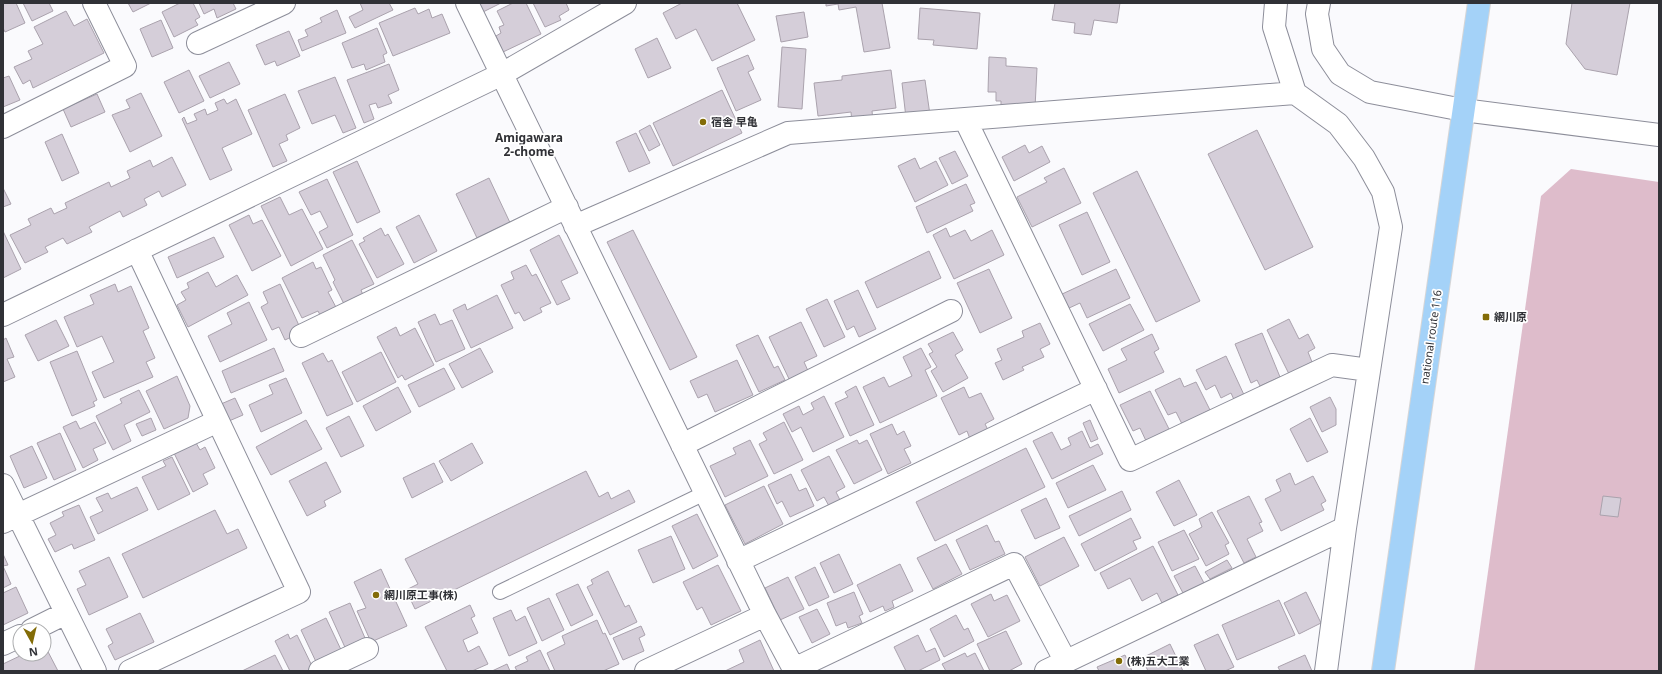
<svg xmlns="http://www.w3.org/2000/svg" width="1662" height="674" font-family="'Noto Sans','Noto Sans JP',sans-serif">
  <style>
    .green { fill: #debccb }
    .building { fill: #d5ced9; stroke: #aaa2ad }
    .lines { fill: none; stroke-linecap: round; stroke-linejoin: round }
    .service-casing { stroke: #8d8e9a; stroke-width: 16 }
    .minor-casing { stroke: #8d8e9a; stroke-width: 24 }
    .tertiary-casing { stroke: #8d8e9a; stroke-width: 24 }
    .trunk-casing { stroke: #d6d6d7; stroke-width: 24 }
    .service { stroke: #fff; stroke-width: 14 }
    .minor { stroke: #fff; stroke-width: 22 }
    .tertiary { stroke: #fff; stroke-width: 22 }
    .trunk { stroke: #a4d2f8; stroke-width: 22 }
    .poi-dot { fill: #836c07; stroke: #fff; stroke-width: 1.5 }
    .labels { text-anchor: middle; stroke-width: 3.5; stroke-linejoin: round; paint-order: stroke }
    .poi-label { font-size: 11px; font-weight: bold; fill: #303136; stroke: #fff; text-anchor: start }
    .street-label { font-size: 11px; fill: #303136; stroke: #fff }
    .neighbourhood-label { font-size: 12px; font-weight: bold; fill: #303136; stroke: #fff }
  </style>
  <rect width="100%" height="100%" fill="#fafafd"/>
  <path class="green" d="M1571,169L1659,182V671H1474L1541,196Z"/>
  <path class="building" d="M3,3H16L25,23L5,32L3,28Z
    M23,3H49L53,11L32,21Z
    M128,3H151L133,12Z
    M180,3H193L200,17L195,20L198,25L174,37L162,12Z
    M199,3H233L236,9L217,18L214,9L204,14Z
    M360,3H389L393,10L355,28L349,17L363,10Z
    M479,3H501L483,12Z
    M513,3H526L541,34L503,52L496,36L501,33L499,27L504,25L497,11Z
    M533,3H566L569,10L559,16L561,20L545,27Z
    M682,3H737L755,40L712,61L696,29L676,39L663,13Z
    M826,3H882L890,48L864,52L856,7L839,10L838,4L826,6Z
    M1055,3H1120L1117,23L1094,20L1091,35L1074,33L1075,23L1052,20Z
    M1572,3H1630L1617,75L1585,69L1566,44Z
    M415,8L418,14L429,9L432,18L442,14L450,33L393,56L379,23Z
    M920,8L980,13L977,49L933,45L934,40L918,39Z
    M337,10L346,33L302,51L298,40L308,36L305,30L322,22L320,18Z
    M66,11L74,26L87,19L104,53L33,88L30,80L23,84L14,67L32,59L28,51L43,44L34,27Z
    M804,12L808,37L781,42L776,16Z
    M161,20L173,48L152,57L140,29Z
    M377,28L387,53L383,55L385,62L366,70L364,64L352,68L342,43Z
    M289,31L300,56L277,66L275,61L265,65L256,45Z
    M657,38L671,68L648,78L635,49Z
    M782,47L806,49L802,109L778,107Z
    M748,55L754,69L748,72L761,100L736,111L717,68Z
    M989,57L1006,58V66L1037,68L1035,108L1001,106V101H996V92H988Z
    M229,62L240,84L210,98L199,76Z
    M389,64L399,90L388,95L392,103L378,108L376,103L369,105L374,119L364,123L347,80Z
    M189,70L204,101L179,113L164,82Z
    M891,70L896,108L872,111L873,121L852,123L851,112L818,116L814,83L842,80V76Z
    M9,76L20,100L3,107V78Z
    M335,77L356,128L343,133L335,115L312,124L298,91Z
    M925,80L930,115L906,118L902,83Z
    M722,90L742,133L673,166L653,123Z
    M141,93L162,136L130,152L112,115L130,108L126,100Z
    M97,94L105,112L71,127L63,109Z
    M285,94L300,128L286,135L288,140L279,144L287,161L273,167L248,110Z
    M224,99L227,104L236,99L252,134L222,148L232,170L210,180L182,119L184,117L187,124L197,120L194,114L205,109L207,115L218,110L215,103Z
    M650,125L660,145L649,151L639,131Z
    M1257,130L1313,247L1265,270L1208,154Z
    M636,133L650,163L629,172L616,142Z
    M62,134L79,173L62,181L45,142Z
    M1025,145L1029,153L1042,146L1050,162L1014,181L1002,157Z
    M955,151L968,176L952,184L939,158Z
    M172,157L186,185L162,197L159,191L144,199L147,205L123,217L120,211L89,227L92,232L67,244L63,238L45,247L48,252L25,263L10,235L31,225L28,219L51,208L54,214L67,208L65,203L109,182L111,187L130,178L127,171L150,160L153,167Z
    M915,158L920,169L936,161L948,185L915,202L898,166Z
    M357,161L380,212L357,223L333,172Z
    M1064,168L1081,203L1032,227L1017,197L1047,182L1044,178Z
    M1137,171L1200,301L1156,322L1093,193Z
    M489,178L513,229L500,227L477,238L456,194Z
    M327,179L353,235L327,248L319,232L328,227L320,211L311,215L299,192Z
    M966,184L975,203L970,205L973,211L927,233L916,207Z
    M3,188L11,204L3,207Z
    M280,197L289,215L302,209L323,249L291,266L261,206Z
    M1087,212L1110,262L1082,275L1059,225Z
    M249,215L253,224L262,220L281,256L252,271L229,225Z
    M419,215L437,251L414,263L396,227Z
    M381,228L385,236L388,234L404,264L377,278L359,244L365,241L363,238Z
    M946,228L950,237L965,230L971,241L992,230L1004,255L954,279L933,235Z
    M633,230L697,357L670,370L607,242Z
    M3,231L21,269L3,278Z
    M559,235L578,273L561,281L570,299L557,305L530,250Z
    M214,237L224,257L177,278L168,257Z
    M352,240L374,284L361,290L363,295L344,304L333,282L335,280L323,255Z
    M929,251L941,278L877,308L865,282Z
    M313,262L316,269L321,267L332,290L328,292L339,313L323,321L318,311L302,318L282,278Z
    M526,265L532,276L536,274L551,303L540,308L542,312L524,321L519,312L515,314L501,285L514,279L511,272Z
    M989,269L1012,318L980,333L957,283Z
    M1116,269L1130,298L1087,318L1080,303L1067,309L1060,295Z
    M208,272L216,287L237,275L248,295L188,327L177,305L186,300L181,292L189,288L187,283Z
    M115,284L118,292L131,286L149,328L143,331L155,358L146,362L153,377L104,398L92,372L114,362L102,336L77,347L64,317L94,304L90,295Z
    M280,284L302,332L285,340L279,327L272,330L261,307L268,303L263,292Z
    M858,290L876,329L859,337L854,326L847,330L834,301Z
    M497,295L513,328L471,348L453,310L465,304L467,310Z
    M827,299L845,337L824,347L806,309Z
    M249,302L267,340L220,362L208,336L232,324L227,313Z
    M1130,304L1144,330L1103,351L1089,324Z
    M435,314L440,325L452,320L465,349L436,362L418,322Z
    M1289,319L1299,339L1308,334L1315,348L1308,352L1312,362L1289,374L1267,330Z
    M56,320L69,346L38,361L25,335Z
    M801,322L817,356L804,362L809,373L790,381L769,337Z
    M1040,323L1050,344L1040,349L1044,357L1022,367L1024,370L1003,380L995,363L1002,360L997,349L1024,337L1022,331Z
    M396,327L400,336L415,328L434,365L405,380L402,375L398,378L377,337Z
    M953,332L963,350L955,355L968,378L943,392L931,371L937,367L929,354L933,352L928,344Z
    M1262,333L1280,377L1260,386L1257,380L1251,383L1235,344Z
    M1152,334L1159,349L1154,352L1164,372L1119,393L1108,369L1127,360L1121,349Z
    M758,335L774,368L778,366L785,380L759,392L736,345Z
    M6,338L14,357L7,359L15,377L3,382V340Z
    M274,348L284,371L231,393L222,371Z
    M480,348L493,372L462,388L449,364Z
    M921,348L931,367L925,370L937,396L880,423L863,387L884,377L889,387L912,376L903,357Z
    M77,351L97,400L93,402L95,406L72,416L50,362Z
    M381,352L396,382L357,402L342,372Z
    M323,353L328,362L332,360L353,404L327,416L302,363Z
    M1226,356L1245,397L1235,402L1231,393L1221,398L1215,385L1206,390L1196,370Z
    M737,360L753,395L715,412L707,394L698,398L690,381Z
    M444,368L455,389L419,407L408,385Z
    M177,376L190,406L188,418L164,429L146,391Z
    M286,378L302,413L261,432L249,405L273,394L269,385Z
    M1180,378L1184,387L1196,382L1210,410L1182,424L1176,412L1168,415L1155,390Z
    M856,386L874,425L850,436L835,403L848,397L845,392Z
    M398,387L411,412L376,431L363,406Z
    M964,387L969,398L981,393L994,419L985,424L988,430L970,439L967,431L959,435L941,398Z
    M139,390L150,412L124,425L131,441L113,450L96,416L122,403L120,399Z
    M1150,391L1170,431L1147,443L1140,428L1133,431L1120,405Z
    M824,396L844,437L813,452L801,427L792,432L783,414L799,406L803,415L814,409L811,403Z
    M1330,397L1336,409V425L1322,432L1310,407Z
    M235,398L243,415L229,421L221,404Z
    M349,416L364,446L341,457L326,428Z
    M151,418L156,430L142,436L136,424Z
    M1310,418L1328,452L1307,462L1290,429Z
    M306,420L322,449L271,475L256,447Z
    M1090,420L1098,439L1091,442L1083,423Z
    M76,421L80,429L95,422L106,443L93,449L98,460L83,468L63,427Z
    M784,422L803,460L774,474L759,444L767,440L763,433Z
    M892,424L897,435L904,431L911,446L904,449L911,463L888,474L870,434Z
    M1082,431L1090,448L1098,444L1103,454L1052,479L1033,441L1052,432L1061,450L1071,445L1068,438Z
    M60,433L76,470L54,480L37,443Z
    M750,440L768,476L725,497L710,466L736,454L733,448Z
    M857,440L859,444L867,440L882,470L854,484L836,450Z
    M195,441L200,450L205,447L215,468L203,474L208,484L193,492L173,451Z
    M472,443L483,463L451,481L439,461Z
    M32,446L47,478L24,488L10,456Z
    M1026,448L1045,487L935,541L916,502Z
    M829,456L845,487L836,492L840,500L829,506L824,497L817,501L801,470Z
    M172,457L190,494L158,510L142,477L166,466L163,461Z
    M326,462L341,492L324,501L326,506L307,516L289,481Z
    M434,463L443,482L412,498L403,478Z
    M1093,465L1106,490L1068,508L1056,483Z
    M586,471L599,497L608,492L611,499L629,490L635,502L415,609L406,590L418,584L405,559Z
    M1290,473L1295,485L1313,476L1326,501L1321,504L1324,510L1281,531L1265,499L1281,491L1276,480Z
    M791,474L799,491L806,488L814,506L790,517L782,501L777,504L768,485Z
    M1179,480L1197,515L1174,526L1156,492Z
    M764,486L783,524L745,544L725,505Z
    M137,487L148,510L98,534L90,517L103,511L96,498L108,493L111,499Z
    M1122,491L1131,510L1079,536L1069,516Z
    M1249,496L1262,522L1259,523L1263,531L1247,539L1256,557L1244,563L1217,511Z
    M1603,496L1621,498L1618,517L1600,515Z
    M1046,498L1060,528L1035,539L1021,510Z
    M79,505L95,540L74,549L72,544L55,552L48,539L56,535L50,523L64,516L62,512Z
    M215,510L227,534L238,529L247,548L143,598L122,554Z
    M1212,512L1229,543L1225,545L1229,554L1206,566L1189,534L1202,527L1199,519Z
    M697,514L718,556L693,569L672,526Z
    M1131,518L1141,538L1133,541L1137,549L1095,571L1081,544Z
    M987,525L995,542L999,541L1005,554L970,570L956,540Z
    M1184,530L1199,559L1172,571L1158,542Z
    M671,536L685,569L653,583L638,550Z
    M1064,537L1079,566L1040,586L1025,557Z
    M946,544L962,574L933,589L917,558Z
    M1153,546L1178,595L1162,603L1157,593L1142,601L1130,578L1108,589L1100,573Z
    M3,554L8,565L3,566L11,584L3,588Z
    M839,554L853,584L834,593L820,563Z
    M109,557L128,597L89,615L77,589L86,585L79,571Z
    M1227,560L1232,568L1210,579L1205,572Z
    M900,564L913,591L892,601L894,607L885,611L883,606L870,612L857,585Z
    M718,565L741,611L711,625L702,607L697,610L683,582Z
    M1195,566L1204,583L1183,593L1174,576Z
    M815,567L829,597L809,606L795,577Z
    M381,569L407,626L371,642L357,611L366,608L354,582Z
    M608,571L625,607L629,605L637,622L610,635L587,587L593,584L591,580Z
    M788,577L804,609L780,620L765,588Z
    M578,584L593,615L571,626L556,594Z
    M16,587L28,613L3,625V593Z
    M854,592L863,614L859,616L862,623L848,628L846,622L836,626L827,603Z
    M1306,592L1321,623L1299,634L1284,603Z
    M991,594L994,601L1007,595L1020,621L988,637L971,604Z
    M549,598L564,630L542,641L527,608Z
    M1279,600L1295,635L1237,660L1222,625Z
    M350,603L368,645L348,654L329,612Z
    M470,605L475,616L471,618L478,633L463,640L468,652L479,646L488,664L472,671H447L425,627Z
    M817,609L830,634L812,643L799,617Z
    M511,610L516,621L525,616L537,643L509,656L493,618Z
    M140,613L154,642L115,660L108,646L113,643L106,629Z
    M956,615L964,630L968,628L974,641L944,657L930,629Z
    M326,618L343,654L318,666L301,630Z
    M597,620L603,634L605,633L619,664L603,671H555L547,653L565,644L562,636Z
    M641,626L645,635L639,638L644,651L623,660L613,638Z
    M1006,631L1022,664L1009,671H990L977,644Z
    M288,634L290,639L297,635L314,670L312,671H290L275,641Z
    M1218,634L1234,667L1225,671H1206L1194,645Z
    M918,635L926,652L935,648L940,660L918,671H906L894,647Z
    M760,640L774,671H725L744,662L739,650Z
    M44,644L58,671H3V664L24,654H44Z
    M1170,644L1183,671H1148L1142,658Z
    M540,650L550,671H517L515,667L528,661L526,657Z
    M965,653L967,657L975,653L984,671H946L942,664Z
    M275,655L283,671H242Z
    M1125,655L1132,671H1099L1097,667Z
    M1305,655L1312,671H1280L1278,667Z
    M507,664L510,671H492Z"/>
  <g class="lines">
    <defs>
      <path id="service" d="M500,592L705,493"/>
      <path id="minor" d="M467,3L765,615L795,671
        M1319,3L1317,14L1323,49L1340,74L1370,92L1463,110
        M198,43L284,3
        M965,119L1130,460L1332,365L1369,370
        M3,127L125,66L94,3
        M575,226L788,133L1295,93
        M3,315L502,74L625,3
        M301,336L567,207
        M682,445L951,311
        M3,485L95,671
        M3,522L218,421
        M738,561L1096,389
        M32,630L66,613
        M3,644L20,636
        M794,669L1014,564L1066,662
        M130,671L299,592L137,250
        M320,671L367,649
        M646,671L765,615
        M1046,671L1345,528L1391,227L1383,192L1364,158L1338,124L1295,93L1274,27L1276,3
        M1326,671L1345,528"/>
      <path id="tertiary" d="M1463,110L1659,135"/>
      <path id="trunk" d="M1383,671L1479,3"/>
    </defs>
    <use href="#service" class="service-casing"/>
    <use href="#minor" class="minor-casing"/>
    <use href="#tertiary" class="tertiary-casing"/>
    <use href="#trunk" class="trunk-casing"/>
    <use href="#service" class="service"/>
    <use href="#minor" class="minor"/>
    <use href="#tertiary" class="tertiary"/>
    <use href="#trunk" class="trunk"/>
  </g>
  <g class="poi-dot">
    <circle cx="703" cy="122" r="4"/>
    <rect x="1482" y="313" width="8" height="8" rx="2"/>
    <circle cx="376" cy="595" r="4"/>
    <circle cx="1119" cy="661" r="4"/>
  </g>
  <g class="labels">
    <g class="poi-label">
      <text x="711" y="126">宿舎 早亀</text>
      <text x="1494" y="321">網川原</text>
      <text x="384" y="599">網川原工事(株)</text>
      <text x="1127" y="665">(株)五大工業</text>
    </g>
    <g class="street-label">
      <text transform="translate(1431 337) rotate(-82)" y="4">national route 116</text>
    </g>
    <g class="neighbourhood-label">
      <text x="529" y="142">Amigawara<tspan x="529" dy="14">2-chome</tspan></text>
    </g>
  </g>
  <rect width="1662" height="674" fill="none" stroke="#303136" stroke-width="8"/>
  <g transform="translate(32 642) rotate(172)"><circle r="19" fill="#ffffff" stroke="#acadaf"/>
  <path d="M0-3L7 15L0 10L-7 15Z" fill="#836c07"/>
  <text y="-6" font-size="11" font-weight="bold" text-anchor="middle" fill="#303136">N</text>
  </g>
</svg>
